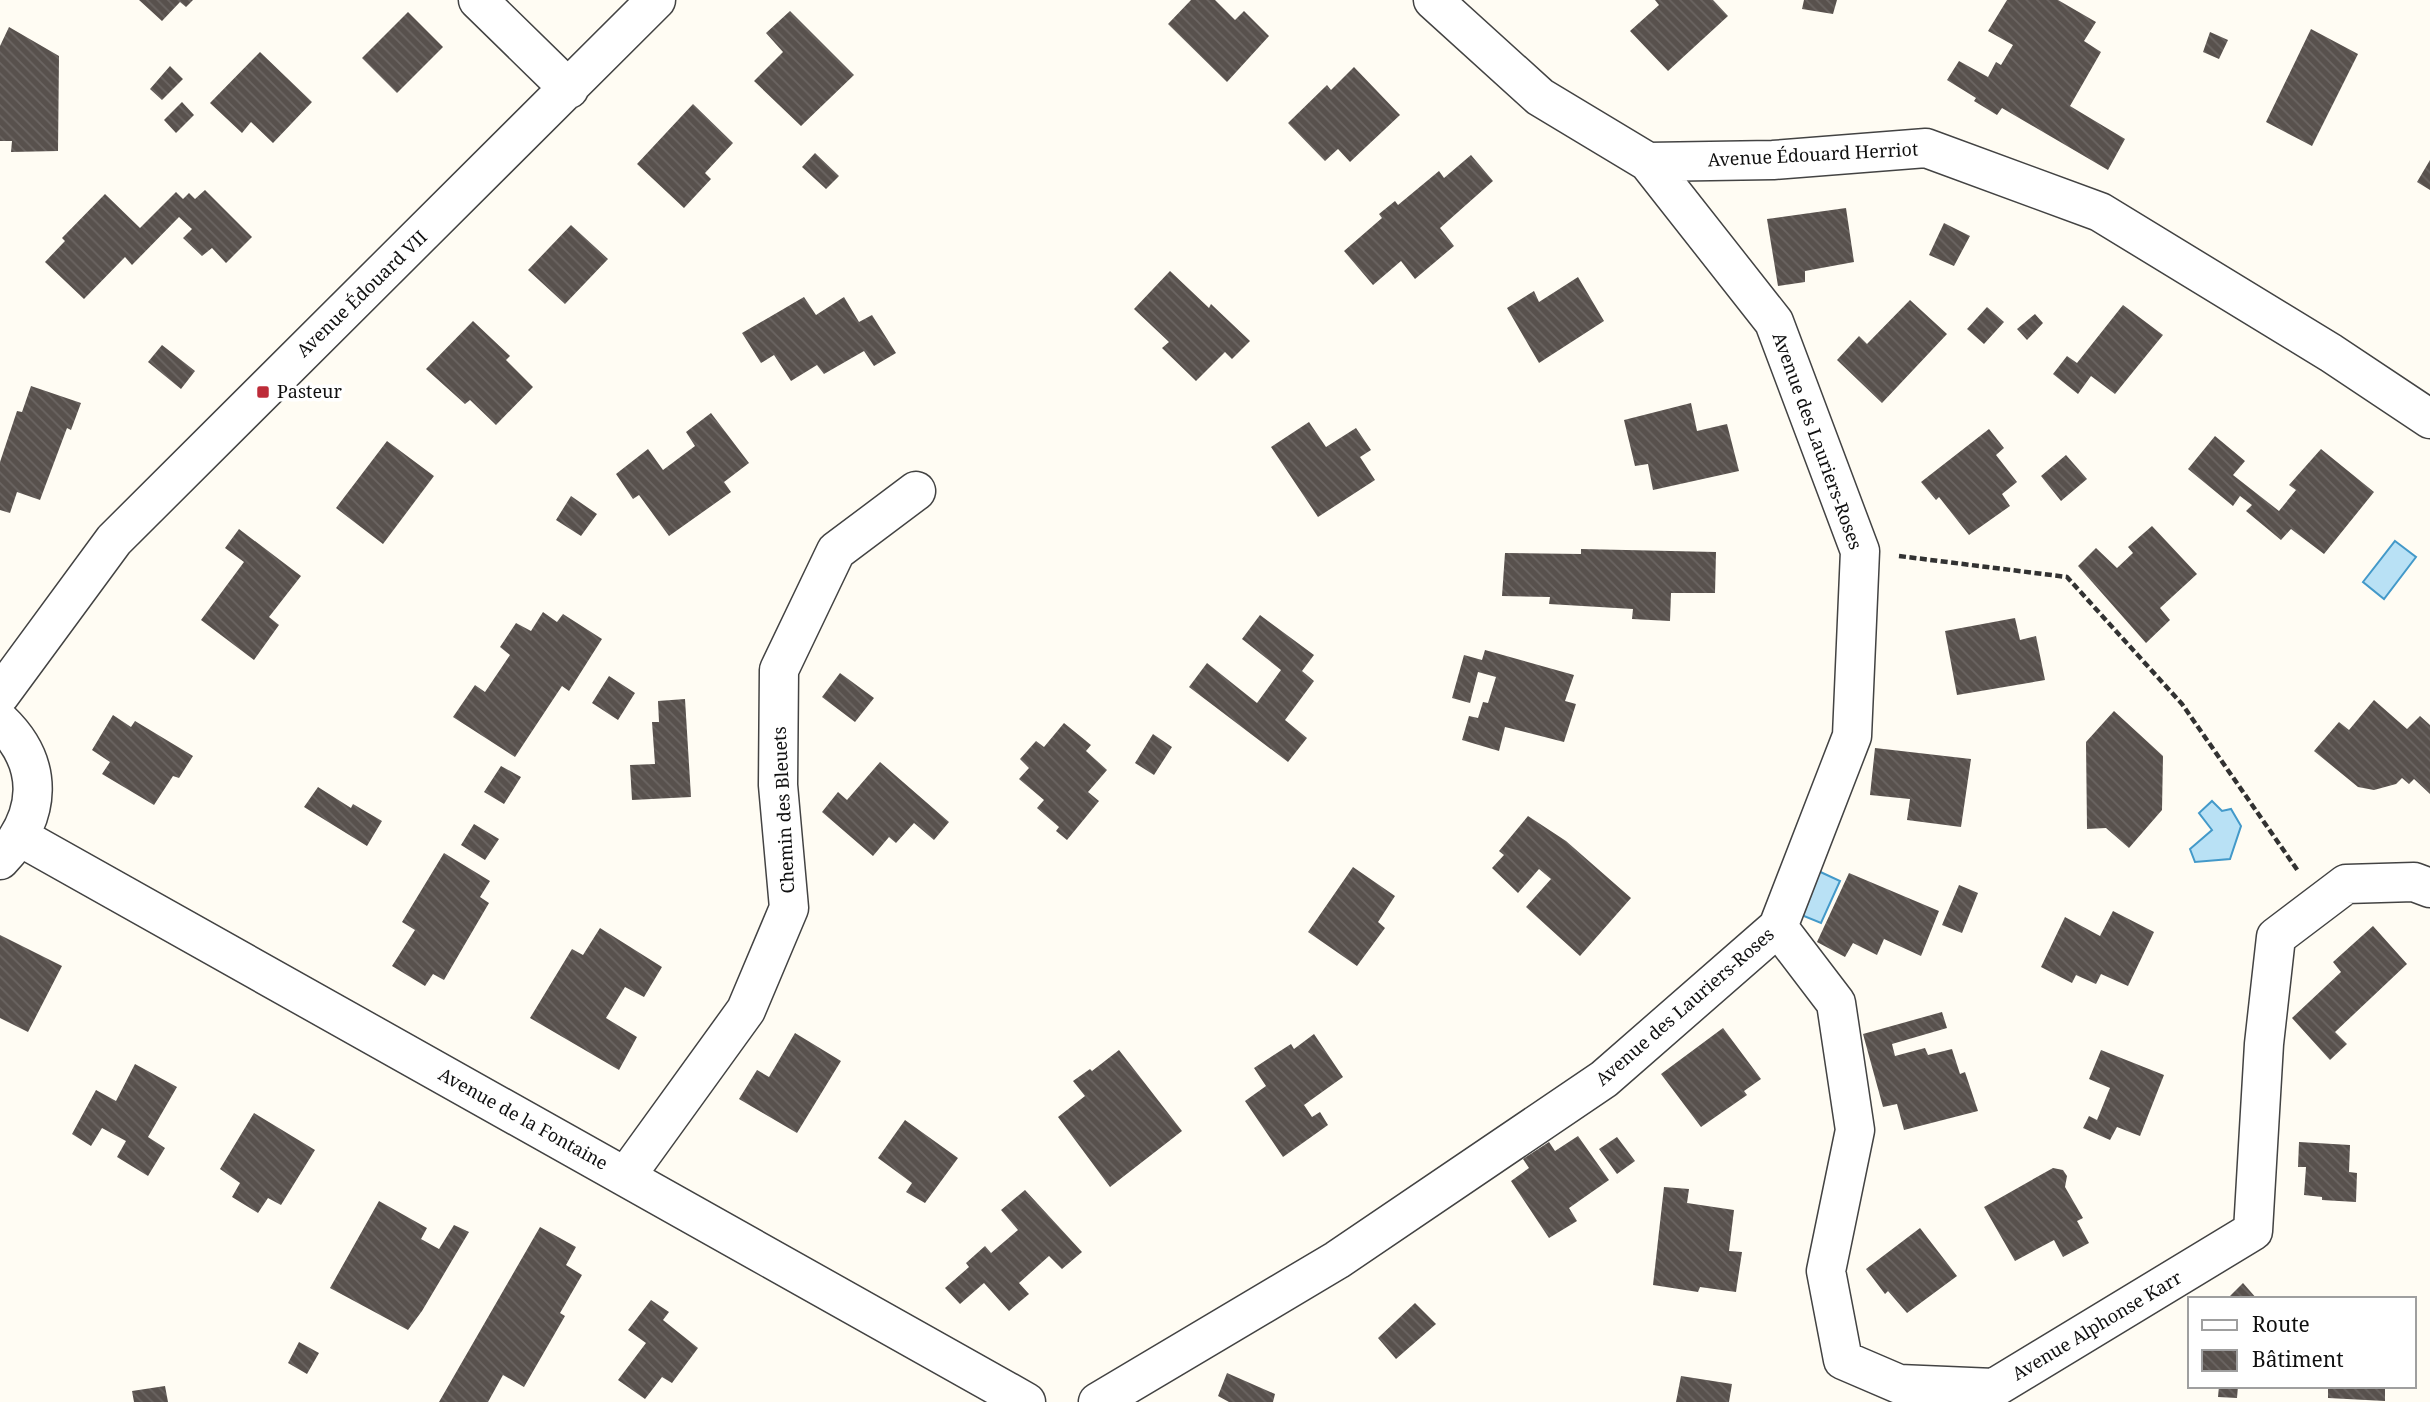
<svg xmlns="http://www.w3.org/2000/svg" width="2430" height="1402" font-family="'Noto Serif',serif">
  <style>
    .water { fill: #b9e1f5; stroke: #4399c9; stroke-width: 2 }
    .building { fill: url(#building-back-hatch) }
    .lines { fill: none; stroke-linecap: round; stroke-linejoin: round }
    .minor-casing { stroke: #434343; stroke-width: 41 }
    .path { stroke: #323232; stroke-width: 4.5; stroke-dasharray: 7 3.5; stroke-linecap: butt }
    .minor { stroke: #fff; stroke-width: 38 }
    .poi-dot { fill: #bd2b38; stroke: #fff; stroke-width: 2.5 }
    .labels { text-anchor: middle; stroke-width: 7; stroke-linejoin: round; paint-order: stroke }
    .street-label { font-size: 18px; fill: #101010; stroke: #fff }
    .poi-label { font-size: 18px; fill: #101010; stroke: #fff; text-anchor: start }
  </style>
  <defs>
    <pattern id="building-back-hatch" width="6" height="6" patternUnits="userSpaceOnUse" patternTransform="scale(1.75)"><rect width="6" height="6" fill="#58514d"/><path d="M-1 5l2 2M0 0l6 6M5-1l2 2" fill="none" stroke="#6b6562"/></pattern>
  </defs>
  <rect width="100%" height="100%" fill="#fffcf3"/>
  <path class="water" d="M2395,541L2416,557L2384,599L2363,582Z
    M2212,801L2222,811L2231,809L2241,826L2230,859L2195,862L2190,849L2212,830L2199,813Z
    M1814,869L1840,881L1821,923L1794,912Z"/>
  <path class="building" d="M139,0H193L186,7L180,2L162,21Z
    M1191,0H1215L1235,20L1244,11L1269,36L1227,82L1168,24Z
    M1655,0H1713L1728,16L1668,71L1630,31L1659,5Z
    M1804,0H1837L1833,14L1802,9Z
    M2007,0H2058L2096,22L2084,41L2101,52L2070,106L2125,139L2108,170L2002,108L1997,115L1974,101L1976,98L1947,80L1959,61L1988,77L1996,62L2001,65L2013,45L1988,31Z
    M790,11L854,75L801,126L754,81L783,52L766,33Z
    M408,12L443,47L397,93L362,58Z
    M9,27L59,56L58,151L11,152L12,141H0V46Z
    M2311,29L2358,54L2312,146L2266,122Z
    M2210,32L2228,40L2219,59L2203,52Z
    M260,52L312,102L273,143L251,122L242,133L210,103Z
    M170,66L183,79L162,100L150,89Z
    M1354,67L1400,115L1350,162L1338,149L1325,161L1288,123L1327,85L1331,90Z
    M182,102L194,115L176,133L164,120Z
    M693,104L733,143L705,173L711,179L684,208L637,164Z
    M815,153L839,176L826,189L802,167Z
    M1471,155L1493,181L1440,228L1454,246L1415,279L1401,261L1373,285L1344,251L1382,218L1379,214L1395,201L1398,205L1439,171L1444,178Z
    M2430,160V190L2417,182Z
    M205,190L252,237L226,263L212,248L202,256L183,238L192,229L179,217L132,265L125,257L84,299L45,262L65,241L62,238L105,194L140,228L176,192L183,199L189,193L195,199Z
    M1846,208L1854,262L1805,271V282L1778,286L1767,219Z
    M1944,223L1970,236L1954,266L1929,255Z
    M571,225L608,259L565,304L528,270Z
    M1170,271L1209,308L1211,304L1250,341L1232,359L1225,352L1196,381L1162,348L1169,342L1134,309Z
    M1578,277L1604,321L1539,363L1507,308L1534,291L1539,302Z
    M804,297L816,315L844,297L859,322L872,315L896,353L874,366L864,351L824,374L817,365L791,381L774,355L761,363L742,333Z
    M1910,300L1947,334L1882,403L1837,360L1859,336L1867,344Z
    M2123,305L2163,335L2115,394L2091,376L2078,394L2053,374L2067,356L2077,363Z
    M1987,307L2004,322L1984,344L1967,329Z
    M2035,314L2043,323L2027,340L2017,329Z
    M473,321L510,356L506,360L533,387L496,425L470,400L465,404L426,369Z
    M162,345L195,371L181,389L148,362Z
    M31,386L81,403L71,430L67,428L40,500L17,492L10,513L0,510V462L17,411L22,412Z
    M1691,403L1697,431L1727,424L1739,471L1653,490L1648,464L1635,466L1624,420Z
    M711,413L749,463L724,482L731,492L669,536L639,495L633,499L616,474L648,449L663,470L695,446L686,432Z
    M1309,422L1326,447L1356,428L1371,450L1360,457L1375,480L1318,517L1271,447Z
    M1989,429L2004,448L1996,455L2017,482L2002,494L2010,506L1969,535L1939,497L1936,500L1921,482Z
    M2215,436L2245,461L2233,475L2279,511L2296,490L2289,485L2321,449L2374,492L2324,554L2291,529L2281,540L2246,511L2252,505L2240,496L2233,506L2188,469Z
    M387,441L434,476L383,544L336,508Z
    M2066,455L2087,479L2061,501L2041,476Z
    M571,496L597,514L581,536L556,520Z
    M2152,526L2197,574L2160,608L2170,620L2146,643L2078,566L2096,548L2117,568L2133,553L2128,547Z
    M239,529L301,576L269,617L279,625L254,660L201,620L244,562L225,548Z
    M1581,549L1716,552L1715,593H1671L1670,621L1632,619L1633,609L1549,604L1550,597L1502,596L1505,553L1581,554Z
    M543,612L557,622L563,614L602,639L569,691L562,686L515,757L453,717L475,685L485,692L510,655L500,647L516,623L531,631Z
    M1260,615L1314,655L1302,671L1314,681L1285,720L1307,738L1288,762L1189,687L1207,663L1257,703L1281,670L1242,639Z
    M2015,618L2020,640L2036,636L2045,680L1957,695L1945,631Z
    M1485,650L1574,675L1565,701L1576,704L1564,742L1505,727L1499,751L1462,740L1469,716L1478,718L1483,702L1488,703L1496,677L1478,672L1470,703L1452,698L1464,655L1482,660Z
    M840,673L874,698L855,722L822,697Z
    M609,676L635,693L618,720L592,703Z
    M685,699L691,797L632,800L630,765L655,764L652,722H659L658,701Z
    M2374,700L2407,729L2420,716L2430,725V794L2414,779L2409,784L2402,778L2396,784L2374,790L2358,787L2314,751L2339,722L2349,730Z
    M2114,711L2163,756L2162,810L2129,848L2106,828L2087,829L2086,742Z
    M113,715L131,727L135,721L193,756L179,778L173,776L154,805L102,774L110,762L92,750Z
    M1064,723L1091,745L1086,751L1107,770L1088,792L1099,801L1067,840L1056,831L1059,827L1037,808L1044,800L1019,779L1029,768L1020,759L1036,741L1044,747Z
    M1153,734L1172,747L1154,775L1135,763Z
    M1875,748L1971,759L1961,827L1907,820L1910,799L1870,795Z
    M880,762L949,822L934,840L914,823L896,843L889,837L873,856L822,812L838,792L847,800Z
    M501,766L521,777L504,804L484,792Z
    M318,787L351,808L353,804L382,821L367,846L304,807Z
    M1528,816L1566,841L1631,898L1580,956L1526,907L1551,879L1539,869L1518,893L1492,868L1504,855L1499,851Z
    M474,824L499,839L485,860L461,845Z
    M444,853L490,881L480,897L489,903L444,980L433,974L425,986L392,966L415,930L402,922Z
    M1353,867L1395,896L1378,922L1385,928L1357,966L1308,932Z
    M1849,873L1939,911L1921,956L1884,939L1877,955L1853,943L1845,957L1817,942Z
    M1959,885L1978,893L1962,933L1942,925Z
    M2113,911L2154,932L2128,986L2101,974L2096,984L2076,975L2072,983L2041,967L2065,917L2100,936Z
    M2373,926L2407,964L2335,1032L2347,1044L2330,1060L2292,1018L2341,972L2333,962Z
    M600,928L662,967L644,997L625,987L606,1018L637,1037L619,1070L530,1018L572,949L583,955Z
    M0,935L62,966L28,1032L0,1018Z
    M1942,1012L1947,1028L1892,1044L1895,1056L1925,1048L1928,1055L1952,1049L1960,1074L1965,1072L1978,1111L1904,1130L1897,1104L1883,1107L1863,1034Z
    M1723,1028L1761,1079L1744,1091L1747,1095L1701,1127L1661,1074Z
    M795,1033L841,1061L797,1133L739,1099L757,1070L769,1077Z
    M1314,1034L1343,1077L1304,1105L1312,1117L1320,1112L1328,1125L1283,1157L1245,1101L1266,1086L1254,1068L1291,1044L1294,1049Z
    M1119,1050L1182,1131L1110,1187L1058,1117L1085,1096L1073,1081L1090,1069L1092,1071Z
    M2101,1050L2164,1075L2140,1136L2117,1127L2110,1140L2083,1128L2089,1116L2097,1120L2110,1088L2089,1079Z
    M135,1064L177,1087L148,1137L165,1148L148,1176L117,1157L126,1141L102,1128L91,1146L72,1134L96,1090L116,1101Z
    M254,1113L315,1150L281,1205L268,1198L258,1213L232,1197L240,1183L220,1169Z
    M905,1120L958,1158L925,1203L906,1192L912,1183L878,1158Z
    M1578,1136L1609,1180L1569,1208L1577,1221L1549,1238L1511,1181L1529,1168L1523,1159L1549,1142L1555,1151Z
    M1617,1137L1635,1161L1617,1174L1599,1149Z
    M2299,1142L2350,1145L2349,1172L2357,1173L2356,1202L2322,1200V1197L2304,1195L2306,1167H2298Z
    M2053,1168L2063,1170L2067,1176L2065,1187L2083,1218L2077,1221L2089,1243L2063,1257L2054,1240L2015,1261L1984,1207Z
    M1664,1187L1689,1189L1687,1203L1734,1210L1729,1251L1742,1252L1736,1292L1700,1287L1698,1292L1653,1285Z
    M1025,1190L1082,1252L1062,1269L1049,1256L1019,1283L1029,1294L1009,1311L984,1283L960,1304L945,1288L969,1267L966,1263L985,1246L991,1253L1018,1230L1001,1210Z
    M379,1201L427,1228L421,1239L439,1249L454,1225L469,1232L422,1311L408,1330L330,1288Z
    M540,1227L576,1247L566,1265L582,1275L560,1313L565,1316L524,1387L503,1375L488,1402H439Z
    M1920,1228L1957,1276L1907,1313L1888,1291L1885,1294L1866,1269Z
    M2243,1283L2257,1299H2227Z
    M651,1300L669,1312L663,1320L698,1348L672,1383L662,1377L645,1399L618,1380L646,1343L628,1330Z
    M1415,1303L1436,1324L1396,1359L1378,1338Z
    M299,1342L319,1353L307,1374L288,1363Z
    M1227,1373L1275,1394L1273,1402H1229L1218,1396Z
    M1681,1376L1732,1384L1729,1402H1676Z
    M165,1386L168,1402H134L132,1391Z
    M2219,1386H2238L2237,1398L2218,1397Z
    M2328,1386H2385V1401L2328,1398Z"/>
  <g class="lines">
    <defs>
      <path id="minor" d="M478,0L569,89
        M1433,0L1540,97L1648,162L1773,160L1926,148L2100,212L2331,353L2430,419
        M0,695L114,540L656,0
        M0,721C45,764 42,816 0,860
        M20,837L1026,1402
        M1778,927L1836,1003L1855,1130L1826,1271L1843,1360L1899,1384L1994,1388L2253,1231L2264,1044L2276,937L2346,884L2414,882L2430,888
        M626,1176L746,1010L789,908L778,785L779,670L836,551L916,491
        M1098,1402L1337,1260L1604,1079L1778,927L1852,736L1860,551L1774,322L1648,162"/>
    </defs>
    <use href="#minor" class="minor-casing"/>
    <path class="path" d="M1899,556L2067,577L2182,704L2298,871"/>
    <use href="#minor" class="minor"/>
  </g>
  <rect class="poi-dot" x="256" y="385" width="14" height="14" rx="3.5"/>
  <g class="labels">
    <g class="street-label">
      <text transform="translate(1813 155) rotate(-3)" y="6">Avenue Édouard Herriot</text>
      <text transform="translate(362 294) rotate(-44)" y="6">Avenue Édouard VII</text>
      <text transform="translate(1817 441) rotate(70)" y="6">Avenue des Lauriers-Roses</text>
      <text transform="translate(784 810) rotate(-93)" y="6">Chemin des Bleuets</text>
      <text transform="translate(1685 1007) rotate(-41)" y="6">Avenue des Lauriers-Roses</text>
      <text transform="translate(523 1119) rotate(29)" y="6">Avenue de la Fontaine</text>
      <text transform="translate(2097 1326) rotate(-31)" y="6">Avenue Alphonse Karr</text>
    </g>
    <g class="poi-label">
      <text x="277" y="398">Pasteur</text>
    </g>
  </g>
  <rect x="2188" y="1297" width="228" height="91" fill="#ffffff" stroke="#9f9f9f" stroke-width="2"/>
  <rect x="2202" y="1320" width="35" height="10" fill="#ffffff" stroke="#9f9f9f" stroke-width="2"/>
  <text x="2252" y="1332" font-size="21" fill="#101010">Route</text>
  <rect x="2202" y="1350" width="35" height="21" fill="url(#building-back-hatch)" stroke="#9f9f9f" stroke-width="2"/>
  <text x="2252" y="1367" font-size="21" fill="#101010">Bâtiment</text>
</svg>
